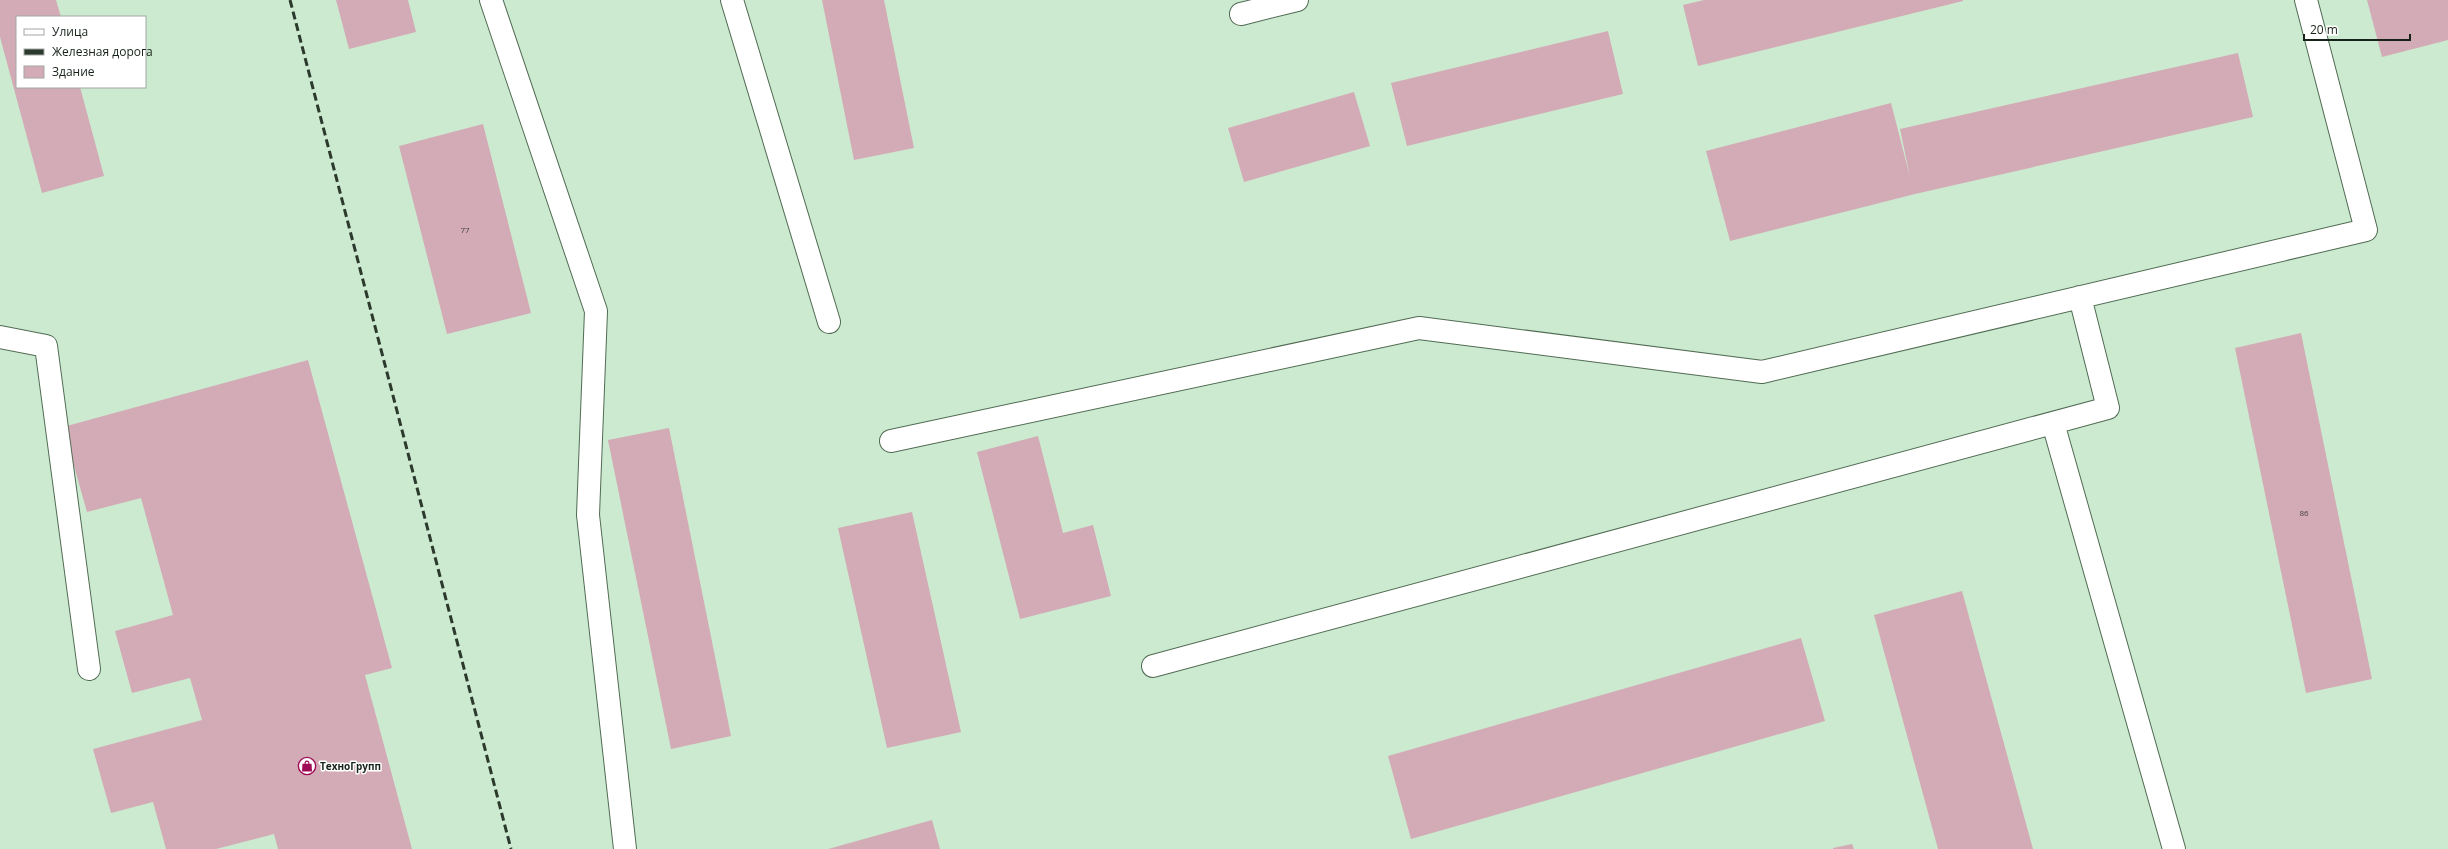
<svg xmlns="http://www.w3.org/2000/svg" width="2448" height="849" font-family="'Open Sans',sans-serif">
  <style>
    .building { fill: #d3abb6 }
    .lines { fill: none; stroke-linecap: round; stroke-linejoin: round }
    .minor-casing { stroke: #516b53; stroke-width: 24 }
    .minor { stroke: #fff; stroke-width: 22 }
    .rail { stroke: #2c392d; stroke-width: 3; stroke-dasharray: 8 4; stroke-linecap: butt }
    .labels { text-anchor: middle; stroke-width: 3; stroke-linejoin: round; paint-order: stroke }
    .number-label { font-size: 8px; fill: #464440 }
    .poi-label { font-size: 10px; font-weight: bold; fill: #172218; stroke: #fff; text-anchor: start }
  </style>
  <rect width="100%" height="100%" fill="#cceacf"/>
  <path class="building" d="M0,0H56L61,17H17V87H80L104,176L42,193L0,37Z
    M336,0H408L416,32L349,49Z
    M822,0H884L914,148L854,160Z
    M1704,0H1963V1L1698,66L1683,5Z
    M2367,0H2448V40L2382,57Z
    M1608,31L1623,94L1407,146L1391,83Z
    M2238,53L2253,117L1915,194L1730,241L1706,151L1891,103L1910,177L1900,129Z
    M1354,92L1370,146L1244,182L1228,128Z
    M483,124L531,313L447,334L399,146Z
    M2301,333L2372,679L2306,693L2235,348Z
    M308,360L392,668L365,675L412,849H278L274,834L216,849H166L153,802L111,813L93,749L202,720L190,678L132,693L115,631L173,615L141,498L87,512L63,427Z
    M669,428L731,736L671,749L608,440Z
    M1038,436L1063,533L1093,525L1111,596L1020,619L977,452Z
    M912,512L961,732L887,748L838,528Z
    M1962,591L2033,849H1938L1874,615Z
    M1801,638L1825,721L1411,839L1388,756Z
    M932,820L940,849H828Z
    M1852,844L1854,849H1833V848Z"/>
  <g class="lines">
    <defs>
      <path id="minor" d="M491,0L596,311L588,515L625,849
        M732,0L829,322
        M1241,14L1297,0
        M0,337L46,346L89,669
        M2053,423L2174,849
        M891,441L1419,328L1762,372L2366,230L2306,0
        M1153,666L2108,408L2080,297"/>
    </defs>
    <use href="#minor" class="minor-casing"/>
    <use href="#minor" class="minor"/>
    <path class="rail" d="M290,0L511,849"/>
  </g>
  <defs>
    <symbol id="shop-ring" viewBox="-11 -11 22 22"><circle r="9.5" fill="#fff" stroke="#9f0b54" stroke-width="1.5"/><path d="M-5-2.5h2.3a2.7 3.5 0 0 1 5.4 0H5L5.5 6h-11ZM-1.5-2.5h3a1.5 2.3 0 0 0-3 0Z" fill="#9f0b54"/></symbol>
  </defs>
  <g fill-rule="evenodd">
    <use href="#shop-ring" x="297" y="756" width="20" height="20"/>
  </g>
  <g class="labels">
    <g class="number-label">
      <text x="465" y="233">77</text>
      <text x="2304" y="516">86</text>
    </g>
    <g class="poi-label">
      <text x="320" y="770">ТехноГрупп</text>
    </g>
  </g>
  <rect x="16" y="16" width="130" height="72" fill="#ffffff" stroke="#a2a7a3"/>
  <rect x="24" y="29" width="20" height="6" fill="#ffffff" stroke="#a2a7a3"/>
  <text x="52" y="36" font-size="12" fill="#172218">Улица</text>
  <rect x="24" y="49" width="20" height="6" fill="#2c392d" stroke="#a2a7a3"/>
  <text x="52" y="56" font-size="12" fill="#172218">Железная дорога</text>
  <rect x="24" y="66" width="20" height="12" fill="#d3abb6" stroke="#a2a7a3"/>
  <text x="52" y="76" font-size="12" fill="#172218">Здание</text>
  <path d="M2304 34v6h106v-6" fill="none" stroke="#172218" stroke-width="2"/>
  <text x="2310" y="34" font-size="12" fill="#172218" stroke="#ffffff" stroke-width="3" paint-order="stroke">20 m</text>
</svg>
